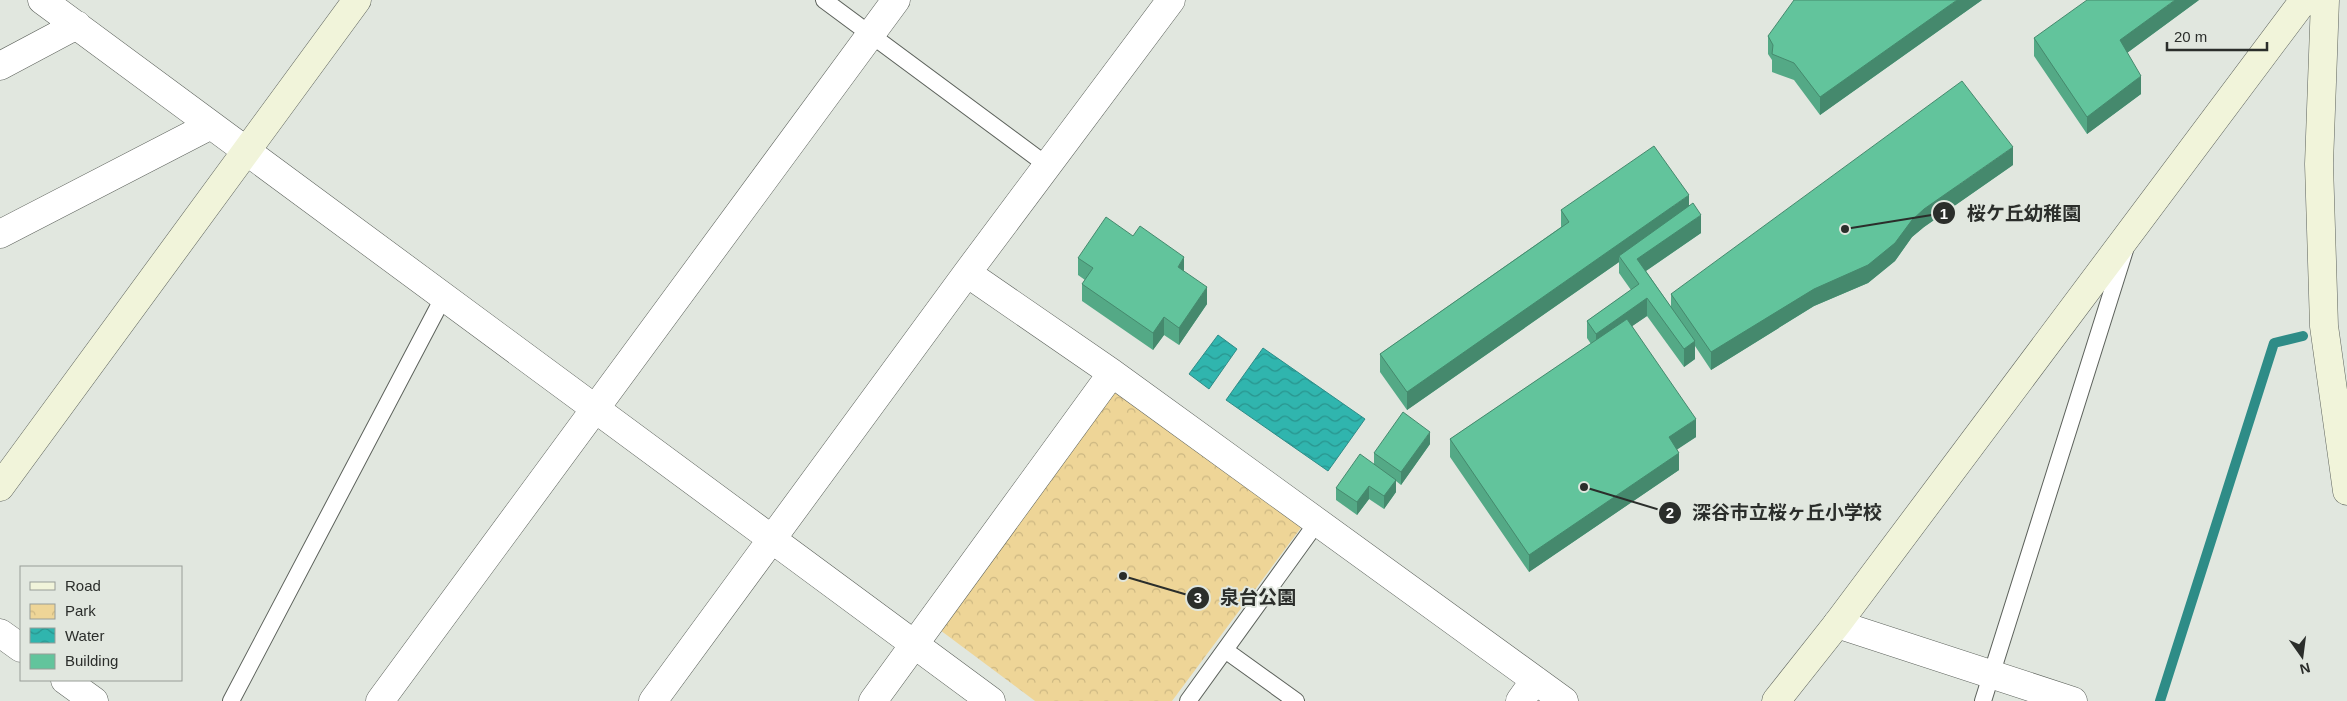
<svg xmlns="http://www.w3.org/2000/svg" width="2347" height="701" font-family="Arial,'Noto Sans JP',sans-serif">
  <style>
    .park { fill: url(#park-crowns) }
    .water { fill: url(#water-waves); stroke: #2e8c87 }
    .lines { fill: none; stroke-linecap: round; stroke-linejoin: round }
    .stream { stroke: #2e8c87; stroke-width: 10 }
    .lane-casing { stroke: #5d625c; stroke-width: 18 }
    .street-casing { stroke: #5d625c; stroke-width: 29 }
    .secondary-casing { stroke: #5d625c; stroke-width: 29 }
    .lane { stroke: #fff; stroke-width: 16 }
    .street { stroke: #fff; stroke-width: 28 }
    .secondary { stroke: #f1f4da; stroke-width: 28 }
    .wall { fill: #54a986 }
    .shaded-wall { fill: #45896d }
    .building { fill: #62c49c; stroke: #45896d }
    .leader { fill: none; stroke: #2b2e2b; stroke-width: 2 }
    .callout-dot { fill: #2b2e2b; stroke: #e1e7df; stroke-width: 2 }
    .mark-label { font-size: 15px; text-anchor: middle; font-weight: bold; fill: #fff }
    .callout-label { font-size: 19px; text-anchor: middle; font-weight: bold; fill: #2b2e2b; stroke: #e1e7df; stroke-width: 4; stroke-linejoin: round; paint-order: stroke }
  </style>
  <defs>
    <pattern id="park-crowns" width="20" height="18" patternUnits="userSpaceOnUse" patternTransform="scale(1.25)"><rect width="20" height="18" fill="#eed597"/><path d="M2 6a3 3 0 1 1 6 0M12 15a3 3 0 1 1 6 0" fill="none" stroke="#ccb782"/></pattern>
    <pattern id="water-waves" width="16" height="10" patternUnits="userSpaceOnUse" patternTransform="scale(1.25)"><rect width="16" height="10" fill="#30b5ae"/><path d="M0 5q4-4 8 0t8 0" fill="none" stroke="#29948e"/></pattern>
  </defs>
  <rect width="100%" height="100%" fill="#e1e7df"/>
  <path class="park" d="M1114,389L1306,521L1172,701H1035L940,630Z"/>
  <path class="water" d="M1218,335L1237,349L1209,389L1189,374Z
    M1263,348L1365,419L1328,471L1226,400Z"/>
  <g class="lines">
    <path class="stream" d="M2160,701L2274,343L2303,336"/>
    <defs>
      <path id="lane" d="M824,0L1048,166
        M1225,650L1296,701
        M231,701L444,296
        M1188,701L1318,521
        M1983,701L2125,250"/>
      <path id="street" d="M42,0L991,701
        M0,66L77,25
        M0,234L211,125
        M967,273L1112,373L1564,701
        M1837,624L2073,701
        M0,633L21,648
        M65,680L94,701
        M380,701L896,0
        M653,701L967,273L1171,0
        M873,701L1112,373
        M1520,701L1535,680"/>
      <path id="secondary" d="M2325,0L2319,164L2324,326L2347,491
        M0,487L357,0
        M1776,701L1837,624L2304,0"/>
    </defs>
    <use href="#lane" class="lane-casing"/>
    <use href="#street" class="street-casing"/>
    <use href="#secondary" class="secondary-casing"/>
    <use href="#lane" class="lane"/>
    <use href="#street" class="street"/>
    <use href="#secondary" class="secondary"/>
  </g>
  <path class="wall" d="M1982,0L1820,115L1794,80L1772,72V60L1768,54V36Z
    M2199,0L2127,53L2141,94L2087,134L2034,56V38Z
    M2013,165L1924,227L1912,237L1895,261L1868,283L1814,306L1711,370L1695,346V359L1684,367L1647,316L1632,326L1696,437L1677,449L1679,470L1529,572L1450,457V439L1591,344L1587,338V321L1631,290L1619,273V262L1407,410L1380,372V354L1561,227V210L1689,206L1701,233L1646,271L1671,307V294Z
    M1078,258L1184,271L1207,304L1179,345L1164,335L1153,350L1082,301V284L1085,280L1078,275Z
    M1430,444L1401,485L1396,481V492L1384,509L1369,499L1357,515L1336,500V488L1374,464V453Z"/>
  <path class="shaded-wall" d="M1957,0H1982L1820,115V97Z
    M2175,0H2199L2120,58V40Z
    M2141,76V94L2087,134V117Z
    M2013,147V165L1924,227L1912,237L1895,261L1868,283L1814,306L1711,370V352L1912,220L1924,209Z
    M1689,195V213L1619,256V262L1407,410V392Z
    M1701,215V233L1637,277V259Z
    M1184,257V275L1178,267Z
    M1207,287V304L1179,345V328Z
    M1647,298V316L1596,351V334Z
    M1164,317V335L1153,350V333Z
    M1695,341V359L1684,367V349Z
    M1696,419V437L1669,455V437Z
    M1430,432V444L1401,485V472Z
    M1679,453V470L1529,572V555Z
    M1396,480V492L1384,509V496Z
    M1369,486V499L1357,515V502Z"/>
  <path class="building" d="M1794,0H1957L1820,97L1794,63L1772,54L1773,45L1768,36Z
    M2087,0H2175L2120,40L2141,76L2087,117L2034,38Z
    M1962,81L2013,147L1924,209L1912,220L1895,243L1868,265L1814,289L1711,352L1671,294Z
    M1654,146L1689,195L1407,392L1380,354L1569,222L1561,210Z
    M1693,203L1701,215L1637,259L1695,341L1684,349L1647,298L1596,334L1587,321L1639,284L1619,256Z
    M1106,217L1133,236L1140,226L1184,257L1178,267L1207,287L1179,328L1164,317L1153,333L1082,284L1093,268L1078,258Z
    M1627,319L1696,419L1669,437L1679,453L1529,555L1450,439Z
    M1403,412L1430,432L1401,472L1374,453Z
    M1360,454L1396,480L1384,496L1369,486L1357,502L1336,488Z"/>
  <path class="leader" d="M1845 229L1944 213M1584 487L1670 513M1123 576L1198 598"/>
  <g class="callout-dot">
    <circle cx="1845" cy="229" r="5"/>
    <circle cx="1584" cy="487" r="5"/>
    <circle cx="1123" cy="576" r="5"/>
    <circle cx="1944" cy="213" r="12"/>
    <circle cx="1670" cy="513" r="12"/>
    <circle cx="1198" cy="598" r="12"/>
  </g>
  <g class="mark-label">
    <text x="1944" y="219">1</text>
    <text x="1670" y="518">2</text>
    <text x="1198" y="603">3</text>
  </g>
  <g class="callout-label">
    <text x="2024" y="220">桜ケ丘幼稚園</text>
    <text x="1787" y="519">深谷市立桜ヶ丘小学校</text>
    <text x="1258" y="604">泉台公園</text>
  </g>
  <rect x="20" y="566" width="162" height="115" fill="#e1e7df" stroke="#989d97"/>
  <rect x="30" y="582" width="25" height="8" fill="#f1f4da" stroke="#989d97"/>
  <text x="65" y="591" font-size="15" fill="#2b2e2b">Road</text>
  <rect x="30" y="604" width="25" height="15" fill="url(#park-crowns)" stroke="#989d97"/>
  <text x="65" y="616" font-size="15" fill="#2b2e2b">Park</text>
  <rect x="30" y="628" width="25" height="15" fill="url(#water-waves)" stroke="#989d97"/>
  <text x="65" y="641" font-size="15" fill="#2b2e2b">Water</text>
  <rect x="30" y="654" width="25" height="15" fill="#62c49c" stroke="#989d97"/>
  <text x="65" y="666" font-size="15" fill="#2b2e2b">Building</text>
  <g transform="translate(2302 656) rotate(166)" stroke="#e1e7df" stroke-width="4" paint-order="stroke">
  <path d="M0-4L9 19L0 12L-9 19Z" fill="#2b2e2b"/>
  <text y="-8" font-size="14" font-weight="bold" text-anchor="middle" fill="#2b2e2b">N</text>
  </g>
  <path d="M2167 42v8h100v-8" fill="none" stroke="#2b2e2b" stroke-width="2.5"/>
  <text x="2174" y="42" font-size="15" fill="#2b2e2b" stroke="#e1e7df" stroke-width="4" paint-order="stroke">20 m</text>
</svg>
